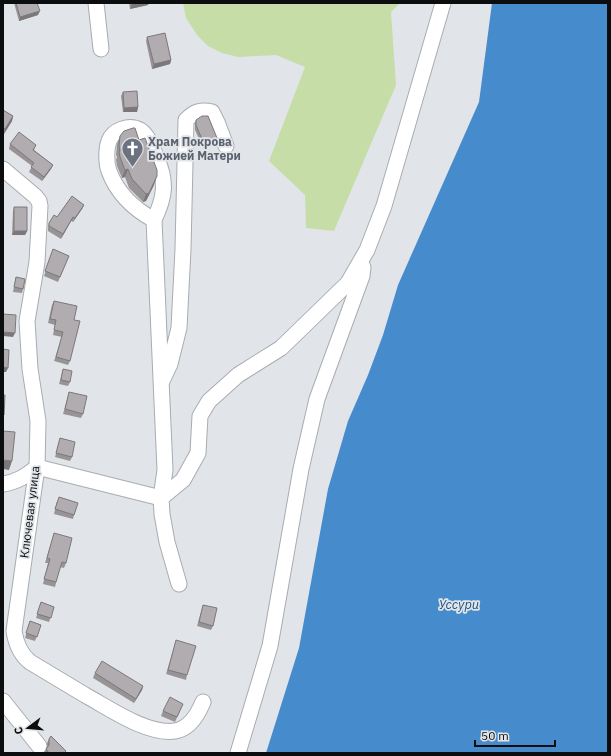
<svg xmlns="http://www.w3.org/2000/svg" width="611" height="756" font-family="'IBM Plex Sans',sans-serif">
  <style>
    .green { fill: #c7dda7 }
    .water { fill: #468bcc }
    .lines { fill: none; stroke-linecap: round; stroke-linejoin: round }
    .minor-casing { stroke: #a8acb0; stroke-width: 17 }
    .minor { stroke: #fff; stroke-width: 15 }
    .wall { fill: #989496 }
    .shaded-wall { fill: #7c787a }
    .building { fill: #b1acaf; stroke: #7c787a }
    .labels { text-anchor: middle; stroke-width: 3.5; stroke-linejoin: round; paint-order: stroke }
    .worship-label { font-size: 12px; font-weight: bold; fill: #5b616d; stroke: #e1e5ea; text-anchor: start }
    .street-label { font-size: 12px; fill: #0c0d0e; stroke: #e1e5ea }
    .water-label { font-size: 13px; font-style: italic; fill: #1e4f7b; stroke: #e1e5ea }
  </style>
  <rect width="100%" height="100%" fill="#e1e5ea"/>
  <path class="green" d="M183,3H400L391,12L396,85L334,231L306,228L305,195L269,161L305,67L276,55L238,57L222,53L208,46L197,35L186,18Z"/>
  <path class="water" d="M492,3H608V753H266L299,648L328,489L348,421L368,375L383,335L398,285L479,102Z"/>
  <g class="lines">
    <defs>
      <path id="minor" d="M96,3L101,49
        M3,169L35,196L39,201L40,206L37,262L27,321L30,369L38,421L37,467L14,631C16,644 20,654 30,662C48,673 67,684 85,695C109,708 147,735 175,731C189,729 198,714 203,702
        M154,220C134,209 117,193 109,171C106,163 106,149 109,141C113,130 129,124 140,130C149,136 153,149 157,159C167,182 165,197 154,220L165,470L161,498L162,514L167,542L179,584
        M162,381L170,364L179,328L183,249L186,120C194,112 201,109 212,112L217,122L226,146
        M3,484C17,482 26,476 37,467L161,498
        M161,498L183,480L198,453L200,416L209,401L238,375L281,348L348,283L367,250L384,206L443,3
        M3,701L39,746
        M238,753L270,646L301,469L317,399L362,276L363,267"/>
    </defs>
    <use href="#minor" class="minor-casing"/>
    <use href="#minor" class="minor"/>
  </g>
  <path class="wall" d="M14,3H37L38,15L19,21Z
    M129,3H149L148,5L130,9Z
    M147,37L171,60L170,64L152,69L146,41Z
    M123,92L138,107L137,112H123L121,96Z
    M3,110L13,116L12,121L4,134L3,133Z
    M196,120L215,142L203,148L195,130V124Z
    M120,136L154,185L146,201L143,202L129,188L125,177L122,178L117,166L116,160L117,157L116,155L117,144Z
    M10,144L36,145L34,150L53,165L51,169L42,181L29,172L32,166L9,149Z
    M84,205L82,209L73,222L71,221L61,239L48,231V227L49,223L57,217Z
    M14,207L27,231L25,235H12L13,211Z
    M53,249L69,256L58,282L44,276Z
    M16,277L23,289L22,293L13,292L15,281Z
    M54,301L74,320L70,361L68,365L54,361L62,337L53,335L55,325L48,323L52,305Z
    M63,369L70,382L68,386L59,384Z
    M69,392L83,414L81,418L63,414Z
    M60,438L72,457L70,461L55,457Z
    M57,501L74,515L73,519L54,514Z
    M54,533L66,563L64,568L60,567L55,587L43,584L48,563H45Z
    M41,602L54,607L49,622L36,618Z
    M203,605L213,626L211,630L197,626Z
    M30,621L41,625L35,641L25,638Z
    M175,644L187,675L186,680L166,674Z
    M95,673L143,686L142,690L134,703L93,678Z
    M183,704L175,722L161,716L163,711Z
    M49,739L66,751L65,753H44L47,747V743Z"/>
  <path class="shaded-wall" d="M139,3H149L148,5L130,9L132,4Z
    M40,11L38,15L19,21L20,17Z
    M171,60L170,64L152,69L154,64Z
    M138,107L137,112H123L124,108Z
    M13,116L12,121L4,134L5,129Z
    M217,138L215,142L203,148L204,144Z
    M53,165L51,169L42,181L44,177Z
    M128,169L125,177L122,178L125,170Z
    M157,176L154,185L146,201L143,202L146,194Z
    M84,205L82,209L73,222L75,218Z
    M73,217L71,221L61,239L63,234Z
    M14,231H27L25,235H12Z
    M3,332L15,333L13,337L3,336Z
    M3,367L8,368L6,372H3Z
    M3,460L12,461L9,470L3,469Z
    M143,686L142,690L134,703L136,699Z"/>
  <path class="building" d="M16,3H37L40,11L20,17Z
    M165,33L171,60L154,64L147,37Z
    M137,91L138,107L124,108L123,92Z
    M3,110L13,116L5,129L3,128Z
    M202,116H208L217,138L204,144L196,125V120Z
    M133,128H135L139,140L145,138L157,170V176L149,193L146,194L132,179L128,169L125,170L120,157L119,151H120L119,146L120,136L124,131Z
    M19,132L36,145L33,150L53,165L44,177L31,167L34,163L10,144Z
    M72,196L84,205L75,218L73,217L63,234L49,226V223L54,215L57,217Z
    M14,207H27V231H14Z
    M53,249L69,256L60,277L45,271Z
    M16,277L25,279L23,289L14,287Z
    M54,301L77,306L74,320L80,321L70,361L56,357L63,332L54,330L56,320L50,319Z
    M3,314L16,315L15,333L3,332Z
    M3,349L9,350L8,368L3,367Z
    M63,369L72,371L70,382L61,380Z
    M69,392L87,396L83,414L65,409Z
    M3,395H5L4,415H3Z
    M3,431L15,432L12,461L3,460Z
    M60,438L75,442L72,457L56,453Z
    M59,497L78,503L74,515L55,509Z
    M54,533L72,538L66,563L62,562L56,582L44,579L50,559L47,558Z
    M41,602L54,607L51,618L37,614Z
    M203,605L217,608L213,626L199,622Z
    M30,621L41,625L37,637L26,633Z
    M176,640L196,646L187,675L168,670Z
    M102,661L143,686L136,699L95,673Z
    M170,697L183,704L177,717L163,711Z
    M51,736L66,751L64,753H49L46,749L49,745V739Z"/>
  <defs>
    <symbol id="church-pin" viewBox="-11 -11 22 30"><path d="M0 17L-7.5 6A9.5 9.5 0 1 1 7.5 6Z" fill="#6b7280" stroke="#e1e5ea"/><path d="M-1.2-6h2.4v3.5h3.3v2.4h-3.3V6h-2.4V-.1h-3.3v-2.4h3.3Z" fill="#fff"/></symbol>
  </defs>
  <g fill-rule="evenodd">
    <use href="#church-pin" x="120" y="136" width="25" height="34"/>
  </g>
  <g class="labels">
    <g class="worship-label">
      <text x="148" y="146">Храм Покрова<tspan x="148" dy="14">Божией Матери</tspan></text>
    </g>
    <g class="street-label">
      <text transform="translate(30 512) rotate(-83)" y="4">Ключевая улица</text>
    </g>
    <g class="water-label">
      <text x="459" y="609">Уссури</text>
    </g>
  </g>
  <rect width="611" height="756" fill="none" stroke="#0c0d0e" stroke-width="8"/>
  <g transform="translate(28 728) rotate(254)" stroke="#e1e5ea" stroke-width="3" paint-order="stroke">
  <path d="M0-3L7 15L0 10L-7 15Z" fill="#0c0d0e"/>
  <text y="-6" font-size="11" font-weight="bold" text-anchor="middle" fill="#0c0d0e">С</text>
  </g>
  <path d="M475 740v6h80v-6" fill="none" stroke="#0c0d0e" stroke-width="2"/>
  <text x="481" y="740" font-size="12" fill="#0c0d0e" stroke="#e1e5ea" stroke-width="3" paint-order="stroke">50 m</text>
</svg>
